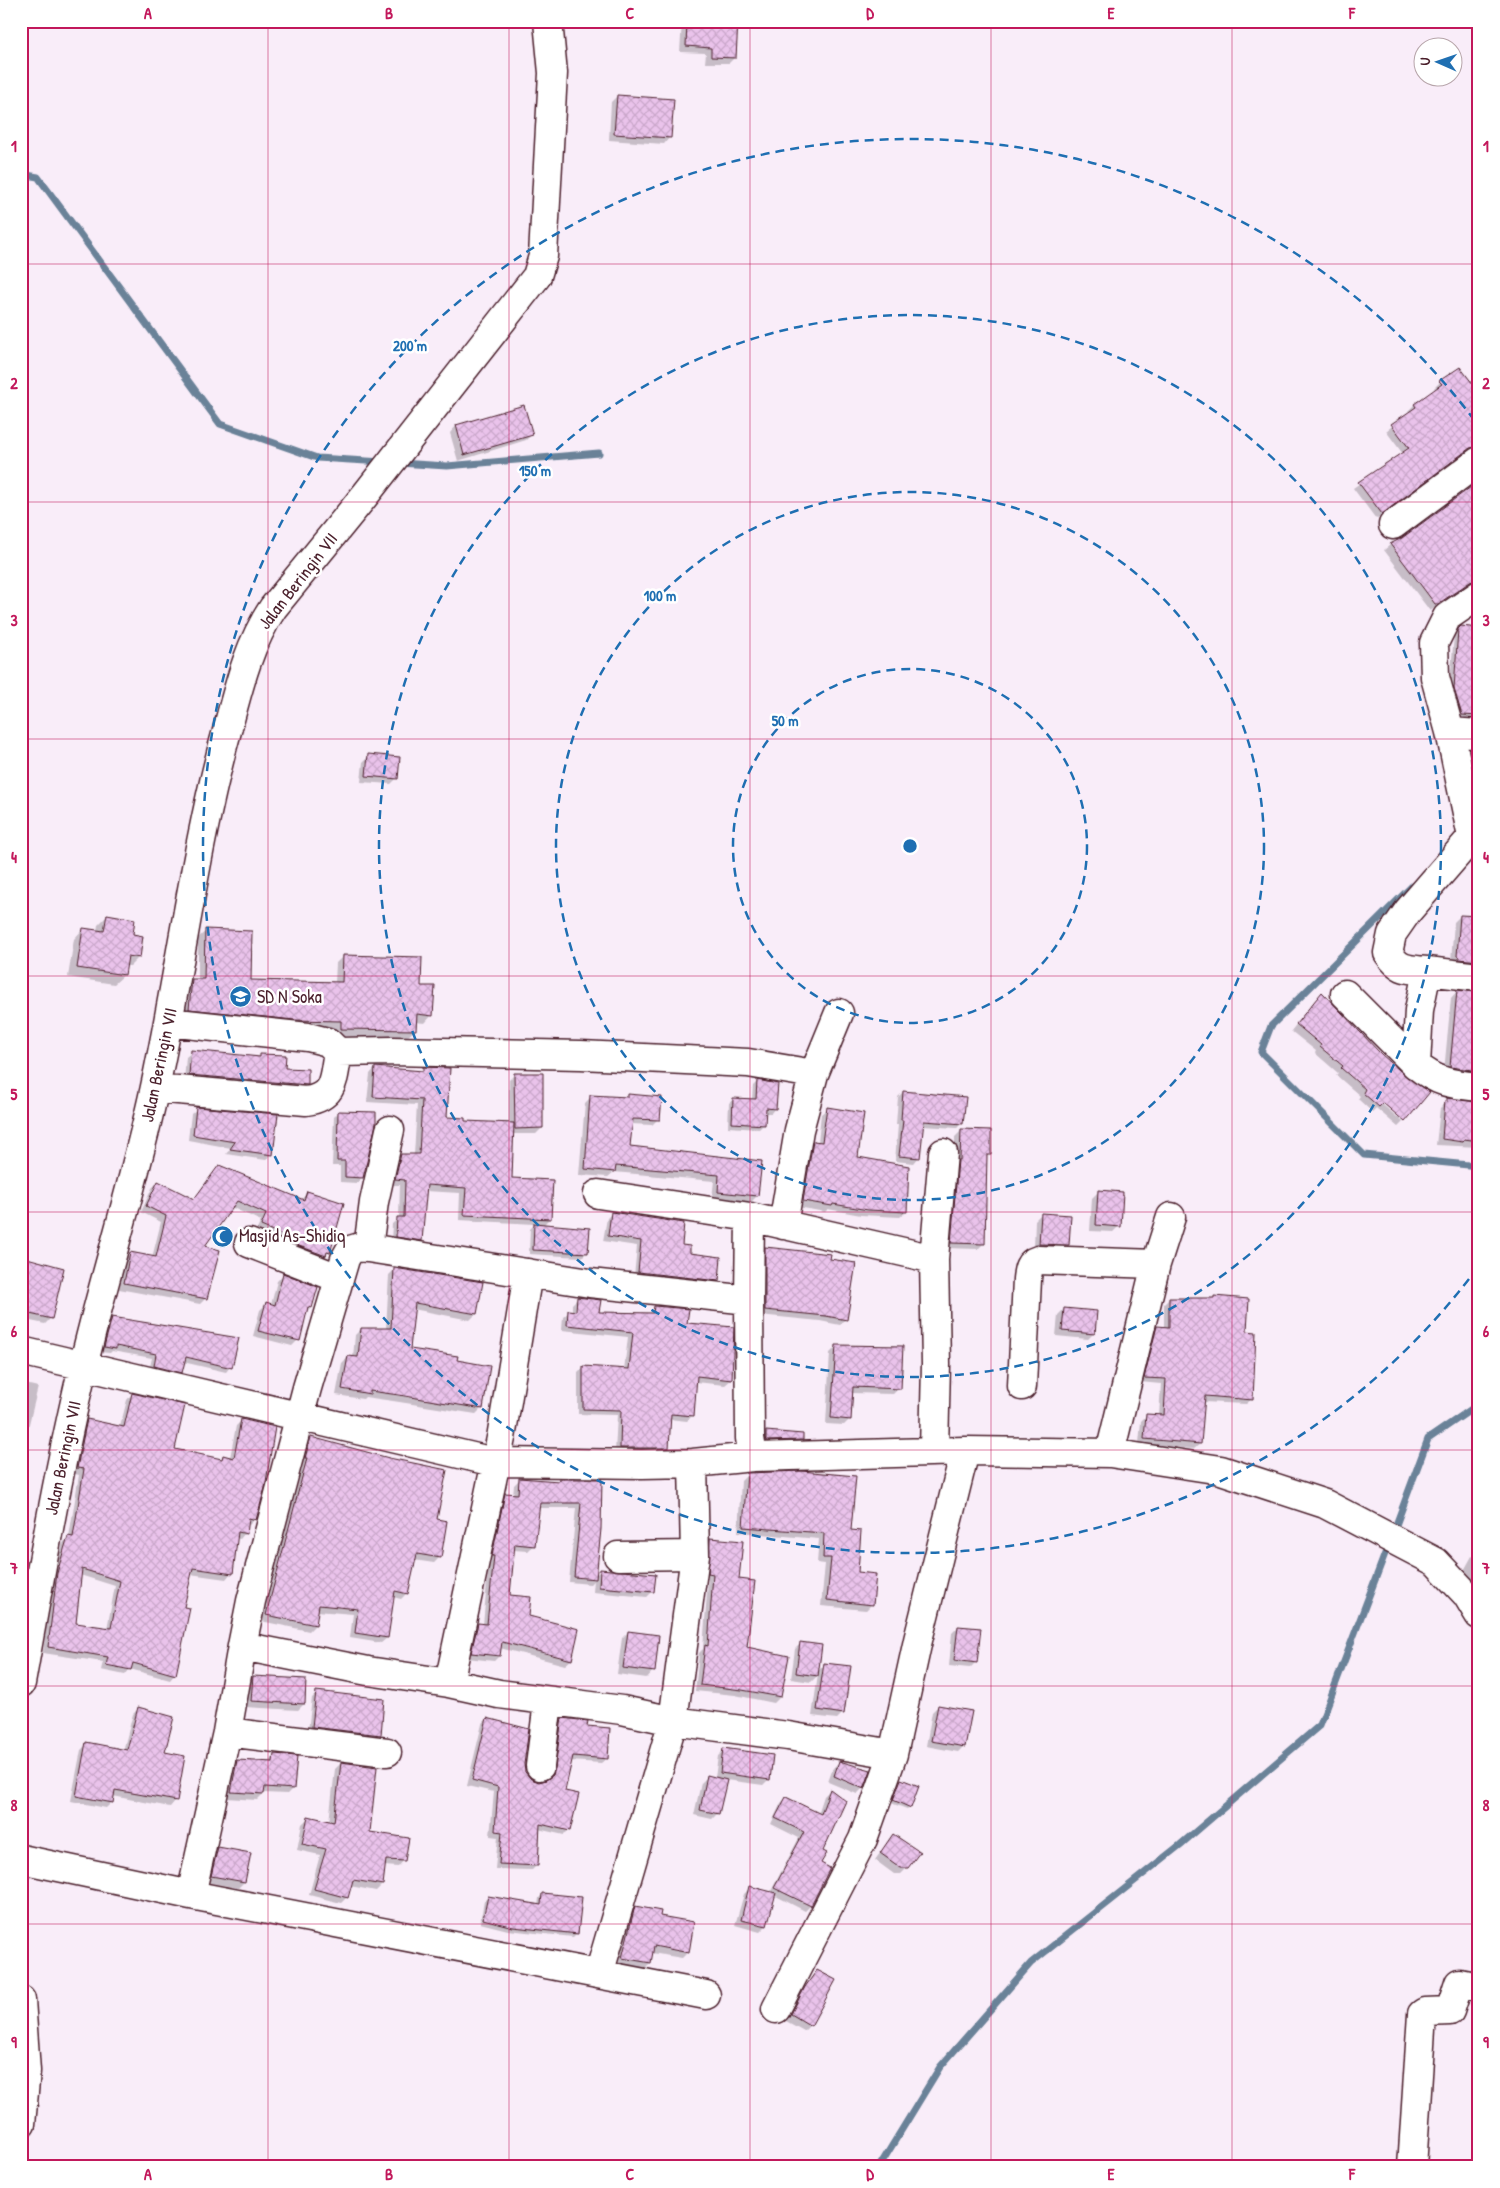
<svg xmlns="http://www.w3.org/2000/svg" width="1500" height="2188" font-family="'Patrick Hand',sans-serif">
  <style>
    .shadow { fill: #0003; fill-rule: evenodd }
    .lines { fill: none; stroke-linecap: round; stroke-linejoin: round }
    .stream { stroke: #6a8298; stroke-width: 7 }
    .building { fill: url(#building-cross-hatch); stroke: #4a1f2b; fill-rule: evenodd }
    .minor-casing { stroke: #4a1f2b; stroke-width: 31 }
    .minor { stroke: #fff; stroke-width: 28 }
    .grid { fill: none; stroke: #c2185b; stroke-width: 1; stroke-opacity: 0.55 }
    .ring { fill: none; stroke: #1f6fb2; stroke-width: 2.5; stroke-dasharray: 9 6 }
    .labels { text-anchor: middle; stroke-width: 5; stroke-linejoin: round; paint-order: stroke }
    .street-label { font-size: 18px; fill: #4a1f2b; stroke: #fff }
    .poi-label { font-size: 18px; fill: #4a1f2b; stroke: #fff; text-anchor: start }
    .centre { fill: #1f6fb2; stroke: #fff; stroke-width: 2.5 }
    .ring-label { font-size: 15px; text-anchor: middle; font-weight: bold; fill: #1f6fb2; stroke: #fff; stroke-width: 5; stroke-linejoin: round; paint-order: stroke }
    .neatline { fill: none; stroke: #c2185b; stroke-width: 2 }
    .grid-label { font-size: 16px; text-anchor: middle; font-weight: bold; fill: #c2185b }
  </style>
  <defs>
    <pattern id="building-cross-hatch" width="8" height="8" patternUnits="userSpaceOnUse" patternTransform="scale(1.25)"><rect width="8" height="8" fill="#eac3eb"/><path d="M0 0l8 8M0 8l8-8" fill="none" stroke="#caa7ca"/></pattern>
  </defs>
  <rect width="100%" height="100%" fill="#f9edf9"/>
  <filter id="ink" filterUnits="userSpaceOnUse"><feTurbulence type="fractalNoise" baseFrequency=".02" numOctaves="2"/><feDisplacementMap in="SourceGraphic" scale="10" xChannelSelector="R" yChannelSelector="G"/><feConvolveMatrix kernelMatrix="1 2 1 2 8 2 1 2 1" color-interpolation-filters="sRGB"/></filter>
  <g filter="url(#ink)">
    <path class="shadow" d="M682,21H737L735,57L729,63H705L706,53L680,52Z
      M617,96L670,137L664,144L609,140L611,102Z
      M1440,382L1479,394V452L1471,451L1462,454L1376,519L1353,488L1403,454L1386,431L1410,412L1408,411L1414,405L1436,390L1434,388Z
      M524,407L532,434L526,440L458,461L450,433L456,426Z
      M1403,539L1479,577L1430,611L1384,550L1390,545Z
      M1460,629H1479V726L1456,721L1449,695L1454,635Z
      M369,756L397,778L391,784L361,782L363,762Z
      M1479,871V969L1451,962L1454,922L1460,916L1471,917L1474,876Z
      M107,916L131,935L139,957L130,966H125L124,975L114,984L68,977L74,939L83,929L97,931L98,925Z
      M206,931L250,981L335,983L336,963L343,956L419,987L432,1015L425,1023L415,1022V1030L407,1037L334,1036V1028L286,1027L182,1016L185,987L192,980H198V938Z
      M1457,991L1479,992V1079L1444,1072L1451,998Z
      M1316,999L1379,1098L1377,1100L1403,1122L1398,1127L1376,1108L1372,1112L1358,1099L1360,1096L1336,1075L1338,1073L1315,1053L1316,1051L1291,1031Z
      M192,1052L258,1058L261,1055L307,1084L301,1090L184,1081L186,1057Z
      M375,1068L420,1072L424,1069L446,1118L464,1122L509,1124V1080L515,1074L542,1128L536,1134H513L510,1180L550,1218L543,1225L587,1252L582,1257L529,1254L530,1229L535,1224L459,1220L460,1193L425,1191L421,1240L415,1246L391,1242L392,1224L399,1218L400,1185H390L395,1161L401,1155H414L417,1105L367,1102L370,1074Z
      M757,1082L775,1108L771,1113H765L764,1124L759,1129L728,1127L729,1103L734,1099L752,1100L753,1086Z
      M903,1092L962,1123L957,1128L922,1126L919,1157L914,1163L895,1161L898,1125H896L898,1097Z
      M628,1095L658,1119L652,1125L631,1124L629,1147L761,1162L757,1196L751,1202L712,1198L714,1181L614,1172L608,1177L579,1175L585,1103L591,1097L626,1098Z
      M1448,1100L1479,1104V1147L1436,1145L1440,1108Z
      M197,1109L272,1154L266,1160L226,1154L231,1148L188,1140L191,1114Z
      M827,1109L856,1158L906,1212L900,1217L861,1215L828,1209L825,1212L798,1207L808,1148L813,1142L818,1143L821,1114Z
      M339,1112L362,1177L357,1183L340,1182V1166H332L334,1117Z
      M961,1131L989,1154L985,1158L984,1243L978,1249L946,1248L955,1165V1137Z
      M219,1166L301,1200L307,1193L328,1252L319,1262L256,1232L261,1221L231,1207L203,1246L206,1298L200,1304L119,1289L124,1260L130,1254L152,1258L161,1222L141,1212L152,1188L158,1182L193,1200Z
      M1098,1192L1119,1226L1113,1232L1090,1231L1092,1198Z
      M612,1213L680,1246L717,1280L712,1285L634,1277L637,1246L603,1241L607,1218Z
      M1041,1214L1068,1245L1062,1251L1034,1249L1035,1220Z
      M766,1248L829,1260L845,1320L840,1325L820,1321L759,1315L760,1254Z
      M27,1259L51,1318L45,1324L21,1319V1265Z
      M395,1269L476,1314L470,1320L413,1309L408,1350L456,1361L482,1408L476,1414L393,1401L365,1397L363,1399L336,1395L342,1363L348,1357L353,1358L355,1335L361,1329H386L389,1275Z
      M283,1275L311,1308L305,1314L298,1340L292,1346L253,1336L260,1310L266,1304L271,1305L277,1281Z
      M578,1298L598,1313L649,1315L654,1307L686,1324L731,1380L725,1385L695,1382L693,1415L687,1421L669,1419L668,1447L662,1453H615L617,1415L578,1414V1373L584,1367L624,1370L628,1337L562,1330L563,1317L569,1312H572V1304Z
      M1169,1299L1246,1332L1252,1399L1246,1404L1203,1402L1200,1444L1194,1449L1139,1444L1141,1421L1147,1415L1159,1416L1161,1384L1140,1382L1152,1333L1157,1328H1164V1304Z
      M1064,1309L1094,1333L1088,1339L1056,1336L1058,1315Z
      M112,1318L230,1367L226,1372L183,1362L181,1372L176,1377L149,1371L152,1358L112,1351L110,1353L100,1352L107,1323Z
      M836,1347L899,1388L893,1394L851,1393L850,1419L844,1425L826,1424L830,1353Z
      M21,1383L38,1387L28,1428L22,1435Z
      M132,1394L174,1450L220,1460L224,1456L230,1458L236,1426L242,1420L255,1519L249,1525L247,1524L245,1533L240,1539L236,1538L231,1573L226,1579L190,1574L183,1608L175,1674L170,1680L130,1669L125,1675L101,1670L103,1662L43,1653L52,1579L63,1543L69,1537L79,1475L72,1473L82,1426L88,1420L120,1427L127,1400ZM80,1575L115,1586L107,1629L75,1624Z
      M766,1433L802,1439L799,1442L764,1443L763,1435Z
      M311,1438L440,1557L434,1563L414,1560L407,1593L401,1599L393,1597L387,1638L381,1643L350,1638L353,1614L317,1611L315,1625L309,1631L261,1621L303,1464L300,1463L305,1444Z
      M747,1475L850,1532L857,1573L872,1604L866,1610L821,1606L825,1564L817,1563L819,1539L738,1532L741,1481Z
      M520,1479L558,1482L560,1480H601L596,1575L601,1570L653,1591L647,1597L593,1592L594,1580L590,1584L569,1582L576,1508H538L533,1546L528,1551L514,1550L509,1596L528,1617L571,1660L565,1665L500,1648L499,1656L494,1661L467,1658L473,1630L478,1625H483L489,1561H487L500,1499L506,1494L513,1495L514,1485Z
      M711,1539L738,1580L745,1648L780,1697L774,1703L735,1695L695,1691L699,1653L703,1649L708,1579H703L705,1545Z
      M1472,1556L1479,1559V1592L1462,1574Z
      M958,1627L976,1662L970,1668L949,1666L952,1633Z
      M628,1632L653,1671L647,1678L617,1674L622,1638Z
      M801,1643L818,1671L825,1664L843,1713L837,1719L812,1716L818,1675L811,1682L791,1679L795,1649Z
      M253,1677L304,1704L298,1710L245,1707L247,1683Z
      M317,1693L383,1700L380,1735L375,1740L308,1731L312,1698Z
      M938,1706L964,1746L958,1752L926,1746L932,1712Z
      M139,1708L163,1753L183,1757L175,1801L170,1807L113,1796L112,1802L106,1808L71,1801L81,1750L87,1744L123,1751L133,1714Z
      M487,1719L523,1764L524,1772L529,1779L537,1783L548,1780L551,1775L557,1724L562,1719L586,1727L607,1758L601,1763L570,1761L564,1792L569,1830L564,1835L538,1829L537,1865L532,1870L495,1869L498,1837L490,1836L494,1792L467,1786L482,1724Z
      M724,1750L769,1779L763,1785L726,1780L718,1813L712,1819L694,1815L701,1783L707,1777L715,1778L718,1756Z
      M274,1755L293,1788L287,1794L264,1793L257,1800L226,1798L231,1767L237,1761L268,1763Z
      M839,1762L863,1788L857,1794L828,1782L833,1768Z
      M341,1763L369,1833L404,1860L398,1867L384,1866L382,1885L376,1891L350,1886L347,1897L341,1903L309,1895L320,1855L297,1850L302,1824L308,1818L329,1822L335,1769Z
      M901,1781L910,1807L907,1809L891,1803Z
      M830,1790L822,1851L810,1906L805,1911L774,1895L766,1926L760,1932L735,1925L744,1894L750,1888L770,1893L799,1838L771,1824L781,1803L786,1798L818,1814L824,1796Z
      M893,1835L907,1868L901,1874H894L875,1860Z
      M218,1849L244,1882L238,1888L206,1882L212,1855Z
      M543,1894L577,1933L573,1937L508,1930L480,1923L484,1901L488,1897L538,1906L539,1898Z
      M636,1907L659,1917L688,1952L682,1958L652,1953L650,1963L644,1969L617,1963L630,1913Z
      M817,1971L810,2025L804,2031L786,2021L799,1994Z"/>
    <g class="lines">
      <path class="stream" d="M21,174L38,177L220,424L317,458L383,462
        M399,463L447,466L599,453
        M1412,886L1271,1026L1261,1052L1364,1155L1479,1166
        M1393,1533L1428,1439L1479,1404
        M879,2167L940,2067L1031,1963L1180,1845L1320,1725L1389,1543"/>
    </g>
    <path class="building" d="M687,21H738L736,58L711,57V48L686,46Z
      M617,95L674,99L671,138L614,134Z
      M1460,367L1479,392V446L1470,448L1382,514L1358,482L1409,448L1391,424L1416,407L1414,404L1442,384L1439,381Z
      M524,405L533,435L464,455L456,425Z
      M1479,481V579L1470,582L1438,604H1435L1390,544L1402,538Z
      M1461,626L1479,628V716L1462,715L1454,689L1458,629Z
      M368,754L400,757L398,779L366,776Z
      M107,914L135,919L133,934L143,936L140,958L128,956L125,975L77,968L83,928L104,931Z
      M1460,915L1479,916L1478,961L1459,959V957L1457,956Z
      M205,929L252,931L251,980L342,982L343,955L422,957L421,986H435L433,1016L417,1014L416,1030L341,1029V1021L294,1020L189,1009L192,979H204Z
      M1457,990L1479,992L1475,1032L1479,1033V1071L1450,1067Z
      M1322,992L1381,1054L1407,1077L1430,1092L1405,1122L1383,1103L1379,1107L1363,1093L1365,1089L1341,1068L1343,1066L1320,1047L1321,1045L1296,1024Z
      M191,1050L260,1057V1054L286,1055L285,1068L308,1069V1085L189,1075Z
      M375,1067L423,1071V1067L450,1068L447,1117L465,1118V1121L514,1123L512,1178L553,1180L551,1219L464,1215L466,1188L427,1185L422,1241L396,1237L397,1217H404L405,1180L395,1179L401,1154H419L422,1100L373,1097Z
      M514,1073H543V1128L515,1129Z
      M757,1080L778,1084L776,1109L766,1108L765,1125L732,1123L733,1098L756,1099Z
      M903,1091L966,1097L963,1124L924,1121L920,1158L899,1156L903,1120H901Z
      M628,1094L662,1097L660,1120L633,1119L630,1146L762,1161L758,1196L718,1192L719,1175L616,1166L615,1172L585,1169L590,1095L628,1097Z
      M1447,1098L1479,1102V1141L1464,1139L1463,1142L1442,1139L1445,1100L1447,1102Z
      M196,1107L278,1114L273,1155L230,1149L235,1142L193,1135Z
      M827,1107L864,1113L858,1157L909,1166L907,1212L868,1210L833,1204L832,1206L803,1201L813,1141L822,1142Z
      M338,1111L376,1112V1124L363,1178L345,1177V1161H337Z
      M961,1129L991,1130V1155H987L985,1244L951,1243L958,1160H960Z
      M219,1165L304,1200L307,1191L344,1203L330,1253L327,1252L326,1256L291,1243L292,1239L261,1226L266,1214L237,1201L205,1246L220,1250L207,1299L124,1283L130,1252L156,1257L166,1216L146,1206L158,1181L194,1199Z
      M1098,1190L1123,1192L1121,1227L1096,1225Z
      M611,1212L684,1223L682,1245L690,1246V1253L721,1257L719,1281L638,1272L641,1241L608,1236Z
      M1041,1213L1071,1215L1069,1245L1039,1244Z
      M534,1223L590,1228L588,1253L533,1250Z
      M765,1247L831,1254L830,1259L856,1263L847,1320L826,1316L765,1310Z
      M27,1258L64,1268L52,1319L21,1312V1279Z
      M394,1268L483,1282L477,1314L415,1303L410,1349L458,1356L457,1360L490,1366L483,1409L399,1395L370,1391V1394L342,1389L348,1356L358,1357L361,1328H391Z
      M283,1273L318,1287L312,1308L308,1307L300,1341L258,1331L266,1302L275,1305Z
      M1214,1296L1249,1299L1247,1331L1256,1332L1253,1400L1205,1396L1201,1444L1144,1439L1146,1414L1164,1415L1166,1379L1144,1378L1157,1326L1169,1327V1298H1214Z
      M577,1297L601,1300L599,1312L653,1313L654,1306L689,1309L687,1323L734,1327L732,1380L697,1376L694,1416L671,1414L669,1448H620L621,1410L583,1409V1366L629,1369L633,1332L567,1325L568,1310L576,1311Z
      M1064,1308L1097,1311L1095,1334L1062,1331Z
      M112,1317L239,1338L232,1368L186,1357L182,1373L154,1366L156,1354L116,1346V1349L104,1347Z
      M836,1345L903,1346L901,1389L853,1387L851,1420L831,1418Z
      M132,1393L185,1405L175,1449L222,1459L223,1455L234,1458L241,1419L275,1427L265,1488L256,1520L249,1518L247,1534L238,1532L233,1574L193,1568L184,1607L190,1608L176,1675L133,1663L131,1670L106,1665L108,1657L48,1647L57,1573L68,1536L73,1537L84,1469L77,1468L87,1419L124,1427ZM82,1569L120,1581L111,1628L76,1623Z
      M766,1431L803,1434V1440L766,1441Z
      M311,1437L389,1458L447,1470L437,1519L447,1521L441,1558L417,1554L408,1594L395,1591L388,1638L355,1633L358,1609L319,1605L316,1625L266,1615L307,1458H305Z
      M801,1471L856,1476L851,1530L861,1531L858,1572L876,1574L873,1605L827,1600L831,1558H823L824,1533L743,1527L747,1473Z
      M519,1478L559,1481V1479H602L601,1529L596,1579L574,1577L581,1503H540L535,1546L515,1544L510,1595L531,1597L529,1616L579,1629L572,1660L502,1642L500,1656L471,1653L478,1623L487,1624L494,1556H492L505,1493L518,1494Z
      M710,1538L743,1541L739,1579L755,1581L747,1647L789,1656L781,1697L742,1690L700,1685L705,1645L708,1646L713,1574L708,1573Z
      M600,1569L656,1574L654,1592L599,1587Z
      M958,1626L981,1628L977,1663L954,1660Z
      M628,1631L659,1635L655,1672L623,1668Z
      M800,1642L822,1645L818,1676L796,1673Z
      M824,1663L851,1666L844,1714L817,1710Z
      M253,1676L306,1679L305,1704L251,1701Z
      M316,1691L384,1699L381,1735L312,1727Z
      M938,1705L972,1711L965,1747L931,1741Z
      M138,1707L174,1717L165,1752L185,1756L177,1801L115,1790L113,1803L76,1796L86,1742L127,1750Z
      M487,1718L529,1729L524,1764L525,1772L531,1779L539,1782L546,1780L553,1775L555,1768L562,1718L588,1721L587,1726L610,1728L608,1759L573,1756L565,1791L579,1794L570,1831L540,1824L538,1866L499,1864L502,1832L495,1831L498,1787L472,1780Z
      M723,1748L773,1755L770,1780L720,1773Z
      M274,1754L297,1756L294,1789L265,1787L264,1794L231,1792L237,1760L273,1762Z
      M839,1761L871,1770L864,1789L834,1776Z
      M341,1762L377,1767L370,1832L409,1838L405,1861L386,1860L383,1885L353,1880L348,1898L314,1889L326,1849L302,1844L308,1816L334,1822Z
      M707,1775L727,1780L719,1814L700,1810Z
      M901,1779L919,1786L911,1808L893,1800Z
      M830,1789L846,1801L823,1851L827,1853L821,1863L830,1868L811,1906L774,1888L804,1832L775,1818L786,1797L821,1814Z
      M893,1834L920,1852L908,1868H901L880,1853Z
      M218,1847L251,1853L245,1882L211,1876Z
      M749,1886L776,1893L767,1926L741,1920Z
      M542,1893L582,1897L578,1934L513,1927L483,1919L488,1896L541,1905Z
      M635,1906L661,1911L660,1916L694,1922L689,1953L654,1946L651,1963L622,1958Z
      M817,1970L836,1980L811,2026L791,2014L805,1987Z"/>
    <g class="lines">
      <defs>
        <path id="minor" d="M1393,525L1479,461
          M1479,595L1447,617L1434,643L1435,677L1450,732L1472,837L1408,911L1392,934L1388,953C1400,971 1408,969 1427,971L1419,1010L1416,1065C1438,1083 1451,1084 1479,1087
          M1450,732L1479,734
          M1427,971L1479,977
          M1345,994L1416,1065
          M168,1022L308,1037L328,1042L338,1052L392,1051L581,1055L748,1063L814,1074L799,1130L783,1225
          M814,1074L839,1013
          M155,1088L306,1101C336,1097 333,1077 338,1052
          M598,1194L750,1217L934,1259
          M249,1243L338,1278
          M368,1248L374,1202L390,1130
          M749,1300L750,1217
          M21,1351L494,1462L642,1464L693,1463L753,1457L965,1451L1110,1453L1221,1470L1325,1504L1436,1562L1467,1595L1479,1615
          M1022,1386L1027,1279C1028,1270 1028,1263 1038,1260L1156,1264
          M934,1451L936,1364L934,1259L943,1153
          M1110,1453L1156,1264L1171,1217
          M695,1555L673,1721L788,1736L893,1754
          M618,1556L695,1555L693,1463
          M21,1683C40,1577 58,1471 83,1367C105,1273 135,1181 155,1087C181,967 195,845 228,727C239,685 249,644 273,608L366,494L537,276L543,256L553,73L548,21
          M449,1683L501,1438L528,1273
          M227,1732L387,1752
          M540,1766L548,1702
          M21,1859L191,1895L227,1732L242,1646
          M191,1895L706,1995
          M599,1974L673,1721L622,1710L499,1694L449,1683L368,1671L242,1646L251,1601L307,1388L345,1259L350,1250L360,1247L368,1248L590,1283L749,1300L750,1438L753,1457
          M21,2000L26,2071L21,2124
          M776,2009L863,1839L893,1754L918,1640L965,1451
          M1412,2167L1422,2014L1425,2012L1450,2011L1459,1983L1479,1987"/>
      </defs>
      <use href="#minor" class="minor-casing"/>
      <use href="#minor" class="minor"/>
    </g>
  </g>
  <path class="grid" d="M268,21V2167M509,21V2167M750,21V2167M991,21V2167M1232,21V2167M21,264H1479M21,502H1479M21,739H1479M21,976H1479M21,1212H1479M21,1450H1479M21,1686H1479M21,1924H1479"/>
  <g class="ring">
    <circle cx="910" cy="846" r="177"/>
    <circle cx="910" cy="846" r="354"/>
    <circle cx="910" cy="846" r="531"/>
    <path d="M1478 1267A707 707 0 1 1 1478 425"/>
  </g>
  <defs>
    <symbol id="school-disc" viewBox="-11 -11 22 22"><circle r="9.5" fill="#1f6fb2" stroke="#fff"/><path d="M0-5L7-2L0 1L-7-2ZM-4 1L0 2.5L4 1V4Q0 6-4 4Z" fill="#fff"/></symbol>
    <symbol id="mosque-disc" viewBox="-11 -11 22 22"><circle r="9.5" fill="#1f6fb2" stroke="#fff"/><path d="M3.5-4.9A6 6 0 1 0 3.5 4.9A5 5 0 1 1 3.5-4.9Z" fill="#fff"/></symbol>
  </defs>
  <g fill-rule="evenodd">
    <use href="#school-disc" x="228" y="984" width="25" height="25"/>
    <use href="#mosque-disc" x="210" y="1224" width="25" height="25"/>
  </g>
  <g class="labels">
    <g class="street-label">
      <text transform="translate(298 581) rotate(-52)" y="6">Jalan Beringin VII</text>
      <text transform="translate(159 1065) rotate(-78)" y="6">Jalan Beringin VII</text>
      <text transform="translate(63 1458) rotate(-78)" y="6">Jalan Beringin VII</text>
    </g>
    <g class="poi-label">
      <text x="257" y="1003">SD N Soka</text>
      <text x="239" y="1242">Masjid As-Shidiq</text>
    </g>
  </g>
  <circle cx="910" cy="846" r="8" class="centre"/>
  <g class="ring-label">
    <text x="410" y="351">200 m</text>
    <text x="535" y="476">150 m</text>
    <text x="660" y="601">100 m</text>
    <text x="785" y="726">50 m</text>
  </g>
  <rect width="1500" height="2188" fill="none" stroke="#fff" stroke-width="55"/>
  <g transform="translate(1438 62) rotate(272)"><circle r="24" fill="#ffffff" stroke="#b7a5aa"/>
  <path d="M0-4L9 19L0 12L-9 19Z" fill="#1f6fb2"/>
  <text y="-8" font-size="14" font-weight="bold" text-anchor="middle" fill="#4a1f2b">U</text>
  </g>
  <rect x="28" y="28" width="1444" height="2132" class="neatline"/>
  <g class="grid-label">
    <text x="148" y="19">A</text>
    <text x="389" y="19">B</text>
    <text x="630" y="19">C</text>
    <text x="870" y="19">D</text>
    <text x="1111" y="19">E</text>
    <text x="1352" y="19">F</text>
    <text x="14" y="152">1</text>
    <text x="1486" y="152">1</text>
    <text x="14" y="389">2</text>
    <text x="1486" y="389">2</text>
    <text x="14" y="626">3</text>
    <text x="1486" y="626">3</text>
    <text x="14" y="863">4</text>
    <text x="1486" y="863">4</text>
    <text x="14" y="1100">5</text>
    <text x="1486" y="1100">5</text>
    <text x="14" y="1337">6</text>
    <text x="1486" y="1337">6</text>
    <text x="14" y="1574">7</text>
    <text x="1486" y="1574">7</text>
    <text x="14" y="1811">8</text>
    <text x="1486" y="1811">8</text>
    <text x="14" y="2048">9</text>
    <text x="1486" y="2048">9</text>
    <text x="148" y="2180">A</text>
    <text x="389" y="2180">B</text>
    <text x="630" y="2180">C</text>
    <text x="870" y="2180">D</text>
    <text x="1111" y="2180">E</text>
    <text x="1352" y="2180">F</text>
  </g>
</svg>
